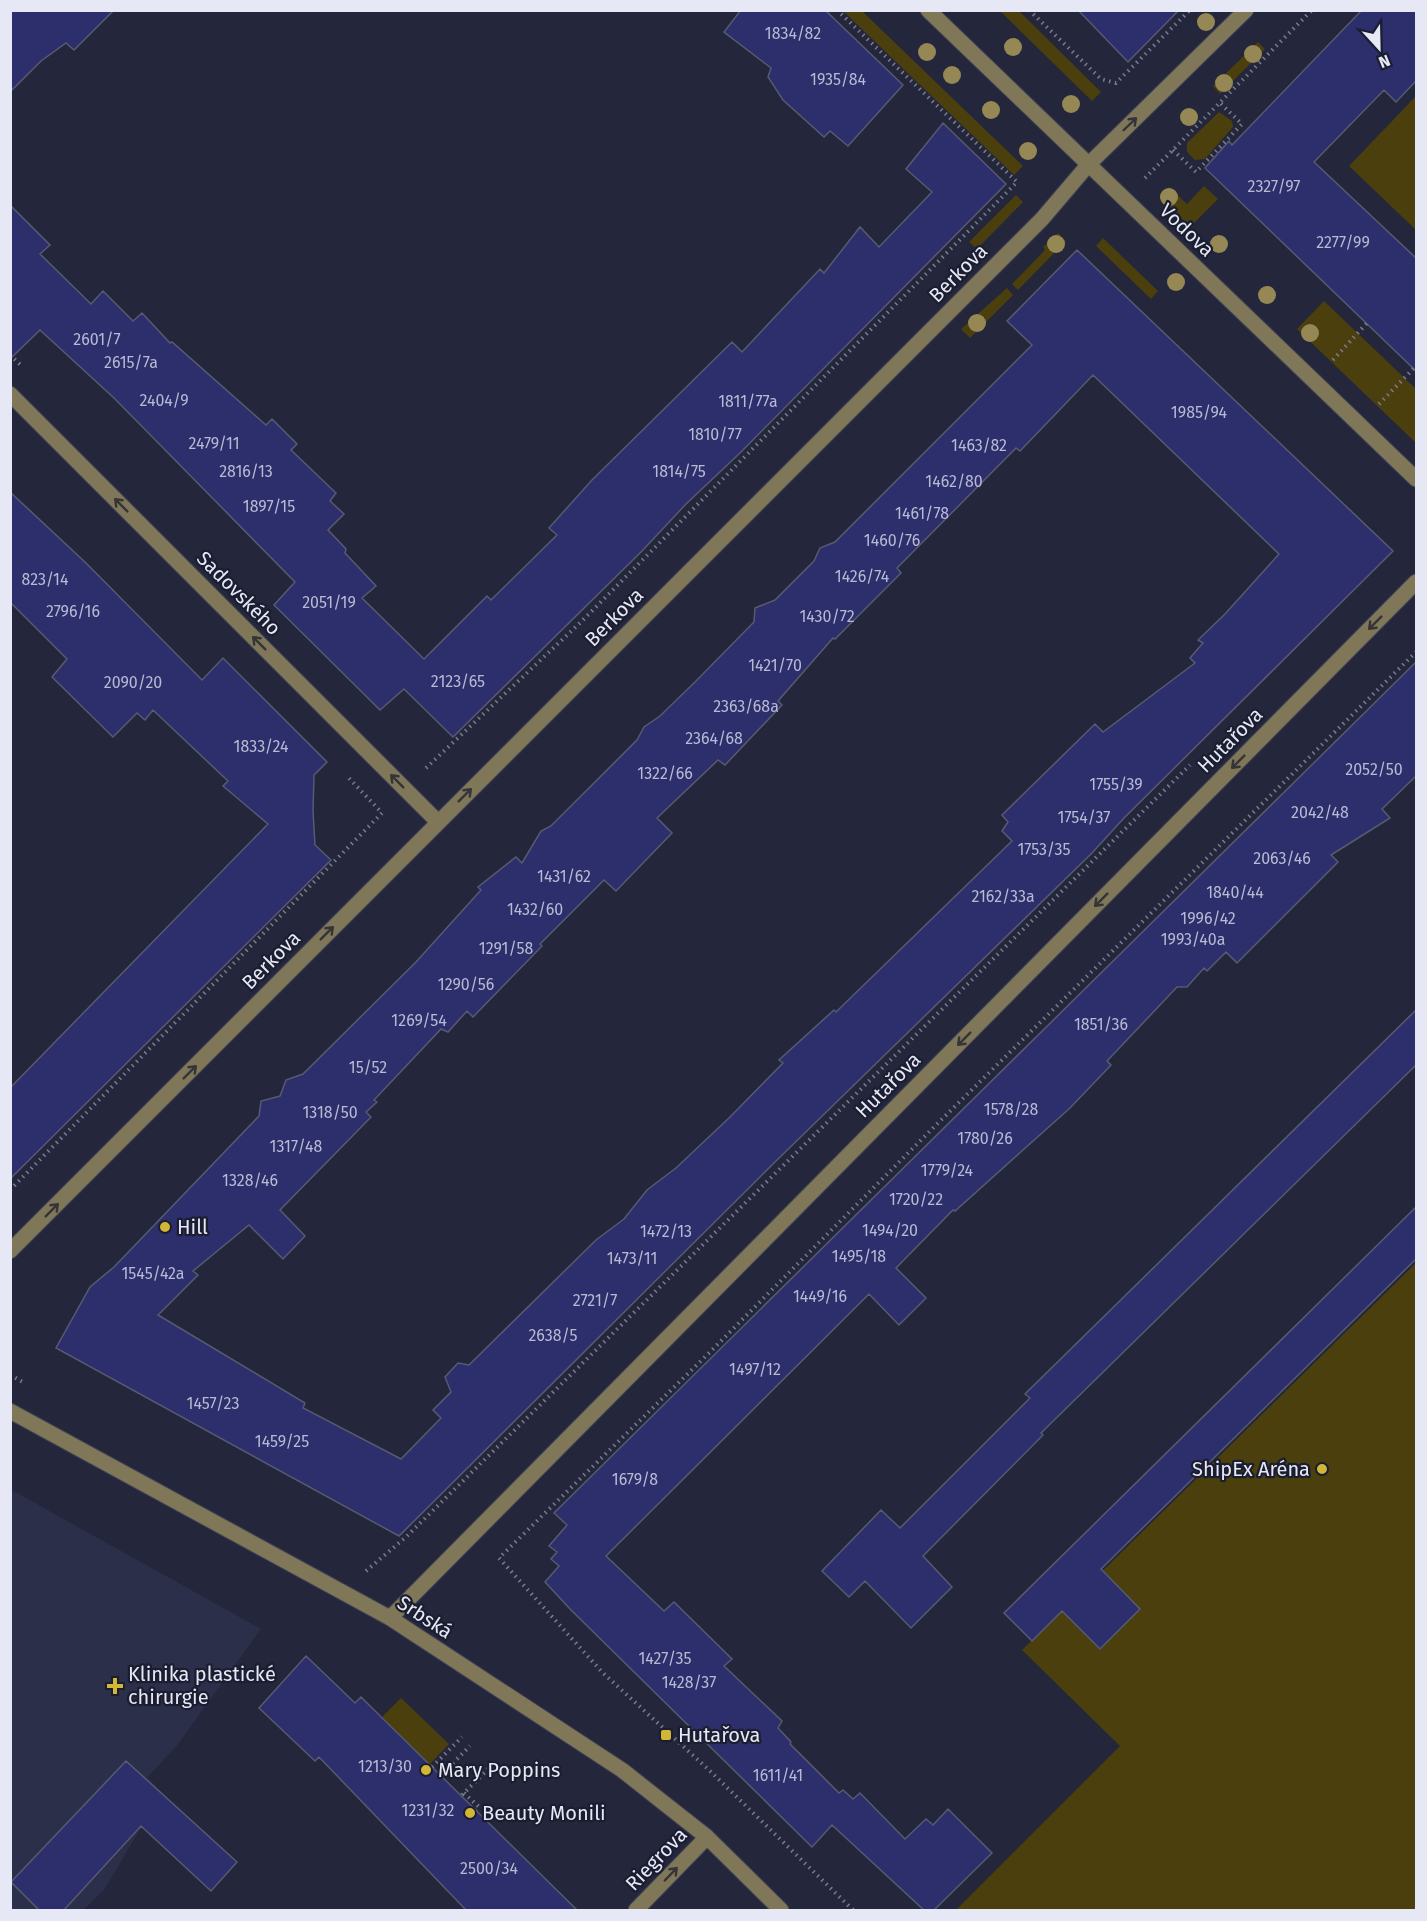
<svg xmlns="http://www.w3.org/2000/svg" width="1427" height="1921" font-family="'Fira Sans',sans-serif">
  <style>
    .built { fill: #2c2f49 }
    .green { fill: #4a3f0d }
    .building { fill: #2c2f6b; stroke: #575a71; stroke-width: 1.5; fill-rule: evenodd }
    .lines { fill: none; stroke-linecap: round; stroke-linejoin: round }
    .minor-casing { stroke: #3f4255; stroke-width: 17 }
    .path { stroke: #797c8d; stroke-width: 4; stroke-dasharray: 1.5 4.5; stroke-linecap: butt }
    .minor { stroke: #7f7758; stroke-width: 15 }
    .tree { fill: #958855 }
    .oneway { stroke: #34343a }
    .poi-dot { fill: #d2b635; stroke: #1b1d30; stroke-width: 2 }
    .labels { text-anchor: middle; stroke-width: 4.5; stroke-linejoin: round; paint-order: stroke }
    .number-label { font-size: 16px; fill: #b8bad3 }
    .street-label { font-size: 20px; fill: #e6e8f6; stroke: #1b1d30 }
    .poi-label { font-size: 20px; fill: #e6e8f6; stroke: #1b1d30; text-anchor: start }
  </style>
  <rect width="100%" height="100%" fill="#24273b"/>
  <path class="built" d="M10,1489L261,1629L178,1744L147,1778L156,1786L130,1813L142,1826L104,1890L83,1910H11Z"/>
  <path class="green" d="M843,11H862L1023,166L1014,175Z
    M1000,11H1019L1101,92L1092,101Z
    M1258,42L1265,49L1220,94L1213,86Z
    M1416,96V230L1349,166Z
    M1219,112L1232,121L1233,127L1205,159L1195,160L1187,152V143Z
    M1204,186L1218,199L1190,227L1160,197L1169,187L1187,204Z
    M1016,195L1023,202L977,249L969,242Z
    M1058,233L1066,241L1018,290L1012,284L1045,250L1043,247Z
    M1103,238L1158,291L1151,299L1096,246Z
    M1007,288L1013,295L970,338L961,329Z
    M1324,301L1416,389V443L1297,329Z
    M1416,1263V1910H956L1120,1746L1022,1650Z
    M401,1698L449,1744L429,1765L382,1717Z"/>
  <path class="building" d="M10,10H114L74,50L66,43L41,61L10,92Z
    M741,10H825L903,85L848,146L830,131L824,137L783,100L768,77L771,68L724,32Z
    M1078,10H1179L1128,62Z
    M1362,10H1416V81L1396,102L1384,90L1314,162L1416,258V371L1205,168L1229,141L1232,145Z
    M943,123L1006,184L741,452L686,504L642,551L453,737L404,689L380,710L274,605L295,582L114,398L40,330L10,359V205L50,245L40,254L91,304L103,291L133,321L142,313L170,343L172,342L266,425L272,419L297,444L291,450L336,493L330,501L344,514L328,530L346,549L345,553L376,586L362,598L424,659L487,596L491,600L557,535L549,528L592,480L732,342L742,352L820,269L824,273L860,227L879,247L932,192L906,169Z
    M1077,250L1393,551L1124,818L1092,853L775,1162L399,1536L56,1348L90,1287L114,1267L259,1116L261,1101L280,1096L286,1080L303,1074L416,962L481,890L478,887L516,857L522,863L541,831L551,826L637,740L644,727L660,716L695,682L754,622L755,608L775,600L814,561L820,548L835,542L1032,345L1007,321ZM1093,375L1279,554L1225,614L1198,640L1203,643L1190,658L1195,663L1103,732L1095,724L1002,815L1008,822L1002,831L1012,841L836,1012L834,1010L779,1060L783,1063L730,1117L676,1168L647,1190L624,1219L596,1240L469,1365L458,1363L445,1377L451,1392L433,1410L441,1418L401,1459L303,1408L305,1403L158,1315L198,1275L193,1271L249,1225L283,1259L305,1236L280,1210L371,1117L366,1112L377,1102L374,1100L441,1029L448,1032L467,1011L473,1017L542,946L540,944L604,880L616,891L672,833L657,818L718,760L725,765L782,705L778,701L833,638L835,639L901,573L897,568L1016,448L1020,451Z
    M10,492L86,563L202,680L223,658L327,762L314,775L313,811L315,845L331,860L10,1179V1088L268,824L223,786L228,781L153,710L145,720L137,713L113,737L52,677L67,659L10,602Z
    M1416,662V776L1382,809L1390,818L1331,855L1338,862L1237,963L1226,952L1207,971L1204,968L1187,987H1177L1107,1061L1111,1065L1070,1108L955,1211L953,1210L896,1268L926,1298L899,1325L869,1294L606,1556L664,1611L674,1602L732,1659L724,1666L782,1721L778,1728L791,1742L790,1744L839,1793L843,1790L853,1799L860,1793L905,1839L926,1819L933,1825L948,1809L992,1853L933,1911H925L832,1825L812,1847L571,1610L545,1582L559,1566L551,1559L557,1552L549,1546L567,1525L554,1513Z
    M1416,1010V1065L1041,1433L1043,1435L923,1556L952,1587L911,1628L865,1581L849,1597L822,1571L881,1510L900,1528L1030,1398L1025,1394Z
    M1416,1207V1259L1101,1569L1140,1609L1100,1649L1062,1611L1032,1641L1004,1613Z
    M306,1656L355,1703L361,1697L578,1911H467L319,1757L315,1761L259,1708Z
    M126,1761L237,1862L211,1891L141,1826L63,1911H40L11,1882Z"/>
  <g class="lines">
    <defs>
      <path id="minor" d="M928,10L1416,479
        M10,394L438,822
        M10,1251L1042,219L1088,165L1246,10
        M10,1411L390,1618L622,1770L707,1837L781,1910
        M390,1618L1416,582
        M636,1910L707,1837"/>
    </defs>
    <use href="#minor" class="minor-casing"/>
    <path class="path" d="M1029,10L1101,79L1116,83L1190,10
      M1173,150L1196,172L1242,124L1220,103
      M1145,178L1312,10
      M10,355L23,367
      M1333,360L1367,323
      M1379,404L1414,368
      M426,768L582,621L1017,182L837,10
      M10,1190L382,813L346,775
      M10,1375L23,1382
      M366,1571L406,1537L1190,765
      M432,1767L462,1737
      M440,1776L470,1746
      M464,1793L479,1807L475,1811
      M462,1795L491,1766
      M853,1910L709,1770L602,1672L499,1558L708,1354L934,1127L1416,652"/>
    <use href="#minor" class="minor"/>
  </g>
  <g class="tree">
    <circle cx="1206" cy="22" r="9"/>
    <circle cx="1013" cy="47" r="9"/>
    <circle cx="927" cy="52" r="9"/>
    <circle cx="1253" cy="54" r="9"/>
    <circle cx="952" cy="75" r="9"/>
    <circle cx="1224" cy="83" r="9"/>
    <circle cx="1071" cy="104" r="9"/>
    <circle cx="991" cy="110" r="9"/>
    <circle cx="1189" cy="117" r="9"/>
    <circle cx="1028" cy="151" r="9"/>
    <circle cx="1169" cy="197" r="9"/>
    <circle cx="1056" cy="244" r="9"/>
    <circle cx="1219" cy="244" r="9"/>
    <circle cx="1176" cy="282" r="9"/>
    <circle cx="1267" cy="295" r="9"/>
    <circle cx="977" cy="323" r="9"/>
    <circle cx="1310" cy="333" r="9"/>
  </g>
  <defs><path id="oneway-shaft" d="M-6 0H5M1.5-3L5.5 0L1.5 3" fill="none" stroke-width="1.6" stroke-linecap="round" stroke-linejoin="round" transform="scale(1.5)"/></defs>
  <g class="oneway">
    <use href="#oneway-shaft" transform="translate(1130 124) rotate(-44)"/>
    <use href="#oneway-shaft" transform="translate(121 505) rotate(-135)"/>
    <use href="#oneway-shaft" transform="translate(1375 623) rotate(135)"/>
    <use href="#oneway-shaft" transform="translate(259 643) rotate(-135)"/>
    <use href="#oneway-shaft" transform="translate(1238 762) rotate(135)"/>
    <use href="#oneway-shaft" transform="translate(397 781) rotate(-135)"/>
    <use href="#oneway-shaft" transform="translate(465 795) rotate(-45)"/>
    <use href="#oneway-shaft" transform="translate(1101 900) rotate(135)"/>
    <use href="#oneway-shaft" transform="translate(327 933) rotate(-45)"/>
    <use href="#oneway-shaft" transform="translate(964 1039) rotate(135)"/>
    <use href="#oneway-shaft" transform="translate(190 1072) rotate(-45)"/>
    <use href="#oneway-shaft" transform="translate(52 1210) rotate(-45)"/>
    <use href="#oneway-shaft" transform="translate(671 1874) rotate(-46)"/>
  </g>
  <g class="poi-dot">
    <circle cx="165" cy="1227" r="6"/>
    <circle cx="1322" cy="1469" r="6"/>
    <path d="M112 1677h6v6h6v6h-6v6h-6v-6h-6v-6h6z"/>
    <rect x="660" y="1729" width="12" height="12" rx="3"/>
    <circle cx="426" cy="1770" r="6"/>
    <circle cx="470" cy="1813" r="6"/>
  </g>
  <g class="labels">
    <g class="number-label">
      <text x="793" y="39">1834/82</text>
      <text x="838" y="85">1935/84</text>
      <text x="1274" y="192">2327/97</text>
      <text x="1343" y="248">2277/99</text>
      <text x="97" y="345">2601/7</text>
      <text x="131" y="368">2615/7a</text>
      <text x="164" y="406">2404/9</text>
      <text x="748" y="407">1811/77a</text>
      <text x="1199" y="418">1985/94</text>
      <text x="715" y="440">1810/77</text>
      <text x="214" y="449">2479/11</text>
      <text x="979" y="451">1463/82</text>
      <text x="246" y="477">2816/13</text>
      <text x="679" y="477">1814/75</text>
      <text x="954" y="487">1462/80</text>
      <text x="269" y="512">1897/15</text>
      <text x="922" y="519">1461/78</text>
      <text x="892" y="546">1460/76</text>
      <text x="862" y="582">1426/74</text>
      <text x="45" y="585">823/14</text>
      <text x="329" y="608">2051/19</text>
      <text x="73" y="617">2796/16</text>
      <text x="827" y="622">1430/72</text>
      <text x="775" y="671">1421/70</text>
      <text x="458" y="687">2123/65</text>
      <text x="133" y="688">2090/20</text>
      <text x="746" y="712">2363/68a</text>
      <text x="714" y="744">2364/68</text>
      <text x="261" y="752">1833/24</text>
      <text x="1374" y="775">2052/50</text>
      <text x="665" y="779">1322/66</text>
      <text x="1116" y="790">1755/39</text>
      <text x="1320" y="818">2042/48</text>
      <text x="1084" y="823">1754/37</text>
      <text x="1044" y="855">1753/35</text>
      <text x="1282" y="864">2063/46</text>
      <text x="564" y="882">1431/62</text>
      <text x="1235" y="898">1840/44</text>
      <text x="1003" y="902">2162/33a</text>
      <text x="535" y="915">1432/60</text>
      <text x="1208" y="924">1996/42</text>
      <text x="1193" y="945">1993/40a</text>
      <text x="506" y="954">1291/58</text>
      <text x="466" y="990">1290/56</text>
      <text x="419" y="1026">1269/54</text>
      <text x="1101" y="1030">1851/36</text>
      <text x="368" y="1073">15/52</text>
      <text x="1011" y="1115">1578/28</text>
      <text x="330" y="1118">1318/50</text>
      <text x="985" y="1144">1780/26</text>
      <text x="296" y="1152">1317/48</text>
      <text x="947" y="1176">1779/24</text>
      <text x="250" y="1186">1328/46</text>
      <text x="916" y="1205">1720/22</text>
      <text x="890" y="1236">1494/20</text>
      <text x="666" y="1237">1472/13</text>
      <text x="859" y="1262">1495/18</text>
      <text x="632" y="1264">1473/11</text>
      <text x="153" y="1279">1545/42a</text>
      <text x="820" y="1302">1449/16</text>
      <text x="595" y="1306">2721/7</text>
      <text x="553" y="1341">2638/5</text>
      <text x="755" y="1375">1497/12</text>
      <text x="213" y="1409">1457/23</text>
      <text x="282" y="1447">1459/25</text>
      <text x="635" y="1485">1679/8</text>
      <text x="665" y="1664">1427/35</text>
      <text x="689" y="1688">1428/37</text>
      <text x="385" y="1772">1213/30</text>
      <text x="778" y="1781">1611/41</text>
      <text x="428" y="1816">1231/32</text>
      <text x="489" y="1874">2500/34</text>
    </g>
    <g class="street-label">
      <text transform="translate(1187 230) rotate(44)" y="7">Vodova</text>
      <text transform="translate(958 273) rotate(-45)" y="7">Berkova</text>
      <text transform="translate(239 593) rotate(45)" y="7">Sadovského</text>
      <text transform="translate(614 617) rotate(-45)" y="7">Berkova</text>
      <text transform="translate(1230 740) rotate(-45)" y="7">Hutařova</text>
      <text transform="translate(271 960) rotate(-45)" y="7">Berkova</text>
      <text transform="translate(888 1085) rotate(-45)" y="7">Hutařova</text>
      <text transform="translate(425 1617) rotate(33)" y="7">Srbská</text>
      <text transform="translate(656 1859) rotate(-46)" y="7">Riegrova</text>
    </g>
    <g class="poi-label">
      <text x="177" y="1234">Hill</text>
      <text x="1310" y="1476" text-anchor="end">ShipEx Aréna</text>
      <text x="128" y="1681">Klinika plastické<tspan x="128" dy="23">chirurgie</tspan></text>
      <text x="678" y="1742">Hutařova</text>
      <text x="438" y="1777">Mary Poppins</text>
      <text x="482" y="1820">Beauty Monili</text>
    </g>
  </g>
  <rect width="1427" height="1921" fill="none" stroke="#e6e8f6" stroke-width="24"/>
  <g transform="translate(1379 48) rotate(158)" stroke="#1b1d30" stroke-width="4.5" paint-order="stroke">
  <path d="M0-4.5L10 22L0 15L-10 22Z" fill="#e6e8f6"/>
  <text y="-9" font-size="16" font-weight="bold" text-anchor="middle" fill="#e6e8f6">N</text>
  </g>
</svg>
